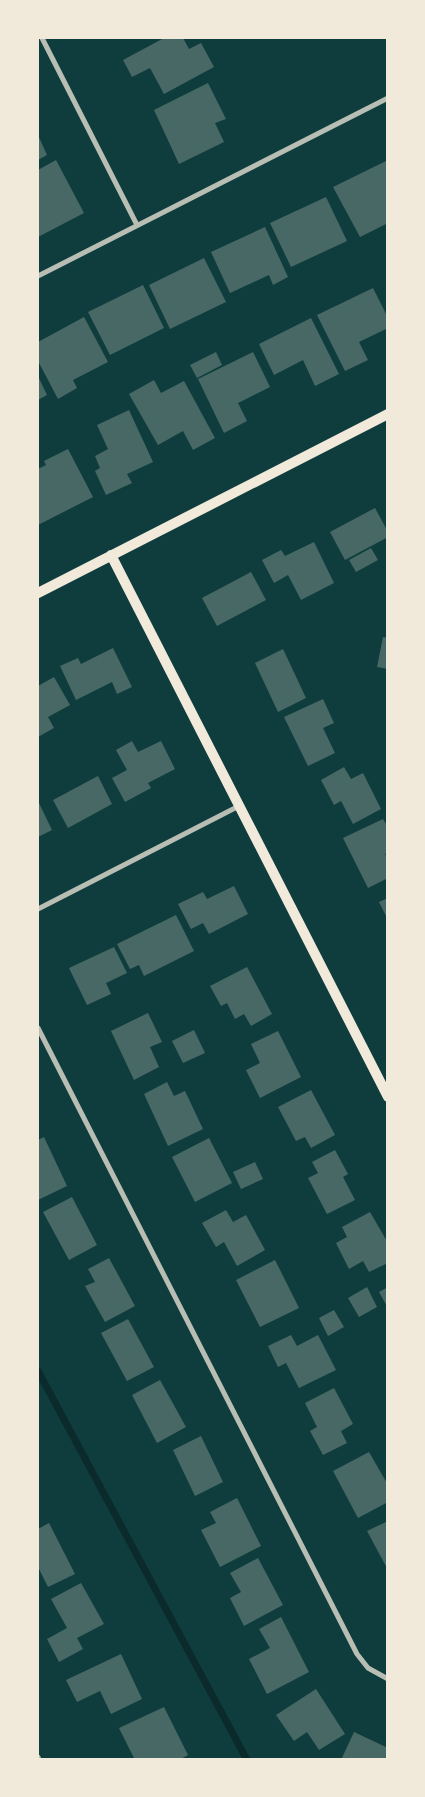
<svg xmlns="http://www.w3.org/2000/svg" width="425" height="1797" font-family="'Asap Condensed',sans-serif">
  <style>
    .lines { fill: none; stroke-linecap: round; stroke-linejoin: round }
    .stream { stroke: #0a2a2b; stroke-width: 7 }
    .building { fill: #486865 }
    .minor { stroke: #b8beb3; stroke-width: 5 }
    .secondary { stroke: #f1e9da; stroke-width: 10 }
  </style>
  <rect width="100%" height="100%" fill="#0f3d3e"/>
  <g class="lines">
    <path class="stream" d="M38,1371L247,1760"/>
  </g>
  <path class="building" d="M164,38H183L189,49L201,43L214,67L164,94L150,68L132,77L123,60Z
    M208,83L226,119L215,123L224,142L179,164L154,110Z
    M38,135L47,155L38,160Z
    M56,160L84,213L38,237V170Z
    M388,160V223L360,237L333,187Z
    M326,197L347,241L291,267L270,223Z
    M265,227L288,277L273,285L269,275L230,293L211,252Z
    M204,258L226,302L170,329L149,285Z
    M143,285L164,328L110,355L88,312Z
    M373,288L388,318V328L359,342L368,360L345,371L317,315Z
    M84,317L108,362L73,380L77,388L58,399L38,361V342Z
    M311,318L339,374L315,386L303,360L274,375L259,344Z
    M216,352L222,365L197,378L190,365Z
    M253,352L270,387L238,403L247,421L224,433L198,379Z
    M38,376L47,395L38,400Z
    M154,380L161,393L184,381L215,438L193,450L183,431L158,445L129,394Z
    M129,410L153,462L127,474L132,483L106,495L95,471L100,468L95,456L108,449L97,425Z
    M68,449L93,497L38,525V469L46,465L44,461Z
    M375,508L388,532V537L345,560L330,532Z
    M314,542L334,583L301,600L288,575L274,583L262,560L281,550L285,556Z
    M371,548L378,560L356,572L349,560Z
    M251,572L266,600L217,626L202,598Z
    M383,637L388,638V669L377,667Z
    M113,648L132,687L117,694L112,682L76,700L60,666L78,658L81,664Z
    M283,649L306,698L278,712L255,663Z
    M54,677L70,705L48,717L54,728L38,737V686Z
    M323,699L334,723L323,728L335,753L308,766L284,717Z
    M132,741L138,752L161,741L175,769L148,783L151,788L125,802L112,778L127,770L116,750Z
    M344,767L351,779L363,773L381,809L353,824L341,801L334,805L321,780Z
    M98,776L112,804L68,828L53,800Z
    M38,801L52,830L38,837Z
    M383,819L388,827V853L385,854L388,859V878L368,888L343,838Z
    M234,886L248,914L209,934L203,923L191,929L178,904L203,892L207,899Z
    M388,898V920L379,902Z
    M176,915L194,951L144,976L139,965L130,969L117,944Z
    M114,947L127,973L106,983L111,994L87,1005L69,968Z
    M247,967L272,1014L251,1026L244,1014L235,1019L227,1003L221,1006L210,986Z
    M148,1013L162,1042L150,1047L159,1067L134,1080L111,1031Z
    M194,1030L205,1053L183,1063L172,1041Z
    M278,1031L301,1077L260,1098L246,1070L260,1063L251,1044Z
    M167,1082L174,1096L185,1091L203,1129L168,1146L144,1094Z
    M311,1090L335,1135L311,1148L305,1137L296,1141L278,1107Z
    M44,1137L67,1186L38,1200V1140Z
    M209,1138L232,1183L195,1202L172,1157Z
    M335,1150L348,1174L343,1177L355,1200L327,1214L308,1178L318,1173L312,1162Z
    M255,1162L263,1179L241,1189L233,1172Z
    M72,1197L97,1245L69,1260L43,1212Z
    M226,1210L233,1222L246,1215L265,1250L237,1266L224,1242L216,1247L202,1223Z
    M370,1212L388,1243V1263L369,1272L363,1261L349,1269L336,1243L347,1237L342,1227Z
    M109,1258L135,1306L105,1322L85,1286L95,1282L88,1269Z
    M275,1260L299,1308L260,1327L236,1280Z
    M367,1287L377,1307L359,1317L348,1298Z
    M388,1287V1308L379,1292Z
    M334,1310L344,1327L328,1336L319,1318Z
    M128,1319L154,1367L127,1381L101,1333Z
    M291,1335L297,1346L318,1335L336,1370L299,1388L286,1363L278,1367L268,1346Z
    M160,1380L186,1427L157,1443L132,1395Z
    M334,1388L353,1424L341,1431L347,1443L323,1455L310,1431L317,1427L305,1403Z
    M201,1436L223,1482L195,1496L173,1450Z
    M369,1452L388,1485V1502L358,1518L333,1471Z
    M237,1498L261,1546L220,1567L201,1530L216,1523L210,1512Z
    M388,1521V1570L367,1531Z
    M49,1523L75,1574L48,1587L38,1567V1529Z
    M258,1558L283,1605L244,1626L230,1598L241,1592L230,1573Z
    M81,1583L104,1624L77,1638L83,1649L59,1662L47,1639L67,1628L51,1599Z
    M281,1617L309,1672L267,1694L249,1659L270,1648L259,1629Z
    M121,1654L142,1699L111,1714L100,1691L77,1702L66,1680Z
    M316,1689L345,1734L319,1750L307,1732L294,1741L276,1715Z
    M164,1707L188,1755L179,1760H130L134,1758L119,1728Z
    M354,1732L388,1748V1760H341Z"/>
  <g class="lines">
    <path class="minor" d="M42,38L137,225
      M38,276L388,98
      M38,909L239,806
      M38,1028L357,1654L368,1668L388,1679
      M38,1757L39,1760"/>
    <path class="secondary" d="M111,555L388,1097
      M38,593L388,414"/>
  </g>
  <rect width="425" height="1797" fill="none" stroke="#f1e9da" stroke-width="78"/>
</svg>
